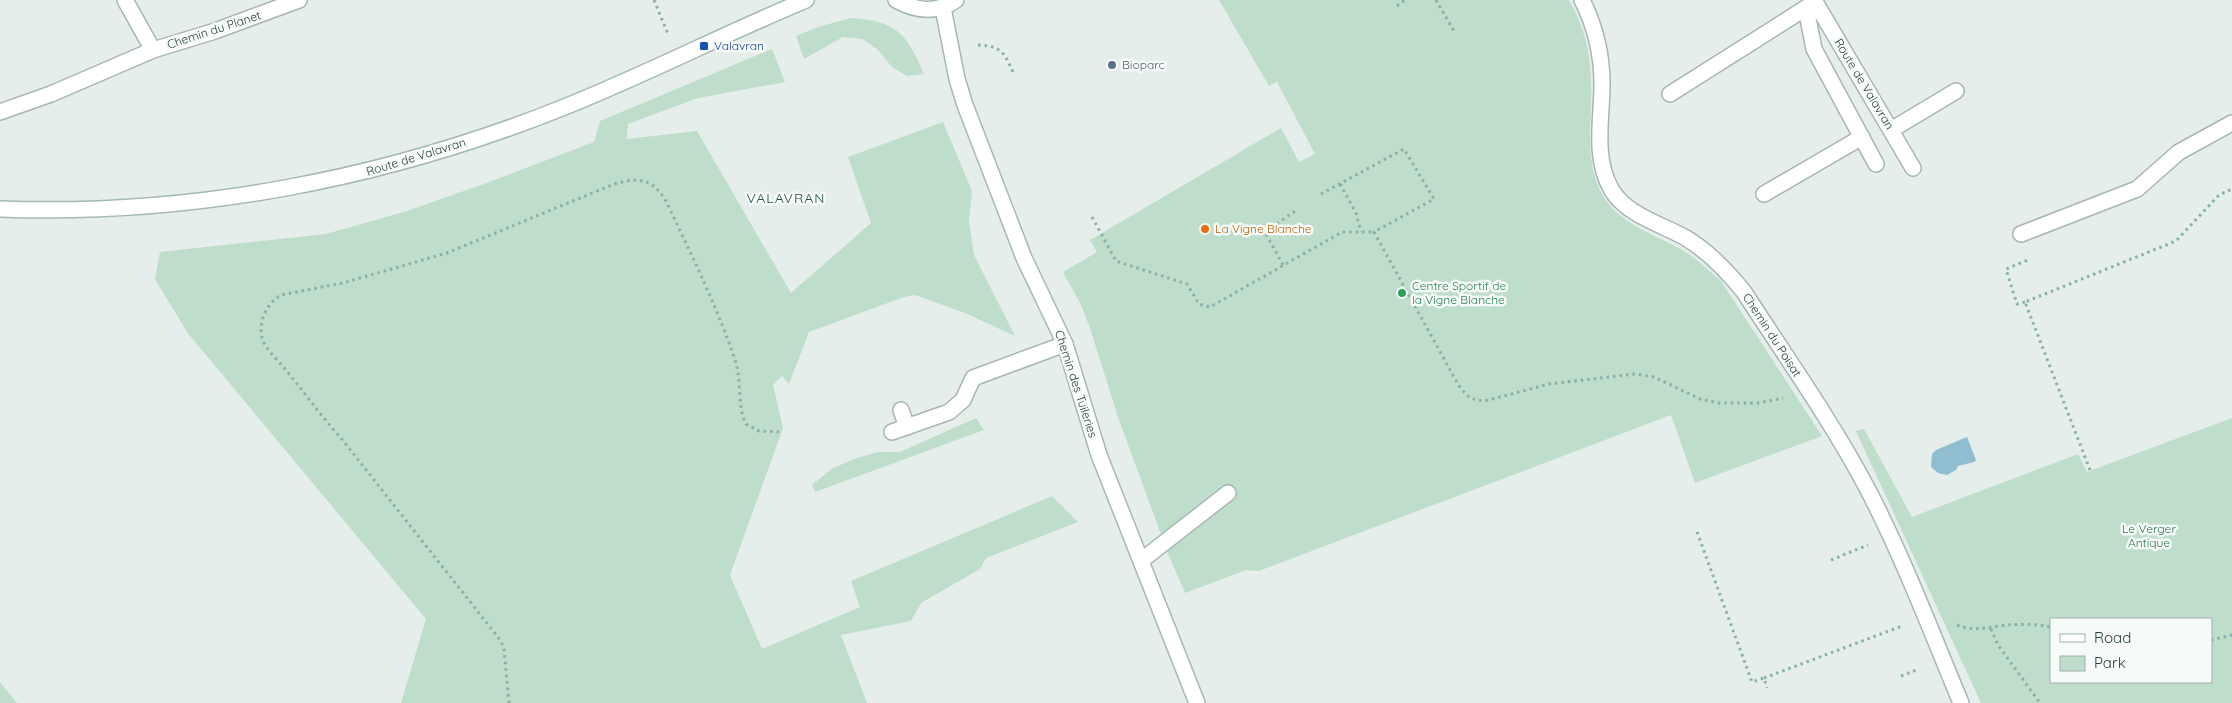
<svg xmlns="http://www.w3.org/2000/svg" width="2232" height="703" font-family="Quicksand,sans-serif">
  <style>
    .green { fill: #bfddcb; fill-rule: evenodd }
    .water { fill: #90bdd0 }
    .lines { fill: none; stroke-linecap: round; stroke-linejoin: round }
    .lane-casing { stroke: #a8b6b3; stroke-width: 18 }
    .street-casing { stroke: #a8b6b3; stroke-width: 18 }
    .secondary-casing { stroke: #a4b9b4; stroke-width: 18 }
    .path { stroke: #87b0a8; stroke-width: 3; stroke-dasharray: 2.5 4; stroke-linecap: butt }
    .lane { stroke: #fff; stroke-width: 15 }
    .street { stroke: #fff; stroke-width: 15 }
    .secondary { stroke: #fff; stroke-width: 15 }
    .transit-dot { fill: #1a4fb4; stroke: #f6faf8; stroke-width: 2 }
    .service-dot { fill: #5c6f8a; stroke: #f6faf8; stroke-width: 2 }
    .food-dot { fill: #e8710a; stroke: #f6faf8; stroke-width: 2 }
    .leisure-dot { fill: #2e9e5b; stroke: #f6faf8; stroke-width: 2 }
    .labels { text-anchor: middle; stroke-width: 5; stroke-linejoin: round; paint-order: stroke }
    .street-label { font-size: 12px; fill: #253f3b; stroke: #f6faf8 }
    .transit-label { font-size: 12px; fill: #164399; stroke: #f6faf8; text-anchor: start }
    .service-label { font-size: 12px; fill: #4e5e75; stroke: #f6faf8; text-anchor: start }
    .food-label { font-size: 12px; fill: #c56008; stroke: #f6faf8; text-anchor: start }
    .leisure-label { font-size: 12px; fill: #27864d; stroke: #f6faf8; text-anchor: start }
    .park-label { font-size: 12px; fill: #307454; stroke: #f6faf8 }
    .neighbourhood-label { font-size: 14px; letter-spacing: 1px; fill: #21514b; stroke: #f6faf8 }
  </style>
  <rect width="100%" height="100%" fill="#e5eeeb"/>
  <path class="green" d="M1219,0H1569C1584,26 1591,54 1591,83C1593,127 1580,174 1614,210C1632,228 1660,237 1682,250C1697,259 1708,270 1721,281L1822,436L1695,483L1671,415L1259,571L1246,570L1185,593L1169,556L1119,420L1090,328L1081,305L1063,272L1097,252L1090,240L1281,128L1299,162L1315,154L1277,82L1269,86Z
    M851,18C897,21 907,34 924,74L907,76L892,67L878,50L863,39L843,37L804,59L796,36L818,27Z
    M772,49L785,82L698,98L628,124L627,139L697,131L791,293L871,223L848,157L943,122L972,191L969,221L974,255L1015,336L965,313L915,295L904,297L809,332L789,384L782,376L773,385L783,428L730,575L762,649L860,607L851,581L1052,496L1078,522L986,558L980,569L921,603L911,621L841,635L867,703H401L426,619L187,332L155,279L160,252L326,234L407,211L481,185L594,142L600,121Z
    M976,418L984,430L815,492L812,485L831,469L854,459L878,452H900Z
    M2232,418V703H1981L1856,431L1864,429L1912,517L2078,454L2087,472ZM2051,619H2211V682H2051Z
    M0,682L17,703H0Z"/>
  <path class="water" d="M1967,437L1976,460L1974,462L1958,466L1956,470L1947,475L1938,473L1931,467L1932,454L1936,450Z"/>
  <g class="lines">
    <defs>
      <path id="lane" d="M1814,0L1913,168
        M1806,8L1814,49L1876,164
        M1670,94L1812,4
        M1891,130L1956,91
        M1764,194L1862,137
        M901,410L907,427
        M892,432L949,412L963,400L973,378L1065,344
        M1142,560L1228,493"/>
      <path id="street" d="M125,0L153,50L215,31L299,0
        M1582,0C1595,26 1602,55 1602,84C1602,119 1593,156 1611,189C1626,215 1661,224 1686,238C1709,252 1728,272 1744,292C1786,357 1831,420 1867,488C1903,557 1931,631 1961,703
        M0,112L51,94L153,50
        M2021,234L2137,189L2179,152L2232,123"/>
      <path id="secondary" d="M896,0C916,11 936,14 956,0
        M943,8L957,79L965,105L1024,258L1065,344L1099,455L1197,703
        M0,209C193,216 384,179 562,108C645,75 724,34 806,0"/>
    </defs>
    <use href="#lane" class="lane-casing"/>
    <use href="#street" class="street-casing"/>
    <use href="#secondary" class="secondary-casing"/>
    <path class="path" d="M654,0L668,34
      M1436,0L1454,31
      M1397,6L1405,0
      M978,45C1001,46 1004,52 1013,72
      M1340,184L1356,213L1361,232
      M1321,194L1404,149L1434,199L1374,232L1459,386C1468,398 1474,402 1489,400L1549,384L1635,374L1654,377L1700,399L1719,403H1758L1783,398
      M1092,217L1116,261L1187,284L1199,304L1210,307L1342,232H1374
      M1283,265L1265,232L1298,209
      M2025,302L2017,304L2006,269L2028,260
      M2090,470L2025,302L2176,241L2219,195L2232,189
      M1697,532L1752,682L1764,678L1767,688
      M1831,560L1868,545
      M1957,625C1974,632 1990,627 2007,625C2021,624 2037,624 2051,627
      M1991,629L1998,645L2040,703
      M2211,640L2232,635
      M1901,676L1919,669
      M1764,678L1902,626
      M509,703L504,650L501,641L341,438C321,416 304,392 285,369C277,359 266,350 262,338C258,321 267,303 281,295L343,283L447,253L614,184C639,177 652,178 666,201C691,254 717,306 735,360C742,380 737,407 746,424L759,431L782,432"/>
    <use href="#lane" class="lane"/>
    <use href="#street" class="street"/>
    <use href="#secondary" class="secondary"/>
  </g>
  <rect class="transit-dot" x="699" y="41" width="10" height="10" rx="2.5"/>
  <circle class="service-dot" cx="1112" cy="65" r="5"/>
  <circle class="food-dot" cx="1205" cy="229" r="5"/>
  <circle class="leisure-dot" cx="1402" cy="293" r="5"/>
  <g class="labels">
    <g class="street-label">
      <text transform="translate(214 30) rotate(-18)" y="4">Chemin du Planet</text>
      <text transform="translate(1864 84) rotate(59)" y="4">Route de Valavran</text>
      <text transform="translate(416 157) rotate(-17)" y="4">Route de Valavran</text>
      <text transform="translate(1772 335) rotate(57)" y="4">Chemin du Poisat</text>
      <text transform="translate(1076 384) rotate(72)" y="4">Chemin des Tuileries</text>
    </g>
    <g class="transit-label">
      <text x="714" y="50">Valavran</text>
    </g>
    <g class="service-label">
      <text x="1122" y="69">Bioparc</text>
    </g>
    <g class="food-label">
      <text x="1215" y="233">La Vigne Blanche</text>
    </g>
    <g class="leisure-label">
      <text x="1412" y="290">Centre Sportif de<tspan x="1412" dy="14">la Vigne Blanche</tspan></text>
    </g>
    <g class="park-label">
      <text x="2149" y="533">Le Verger<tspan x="2149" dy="14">Antique</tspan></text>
    </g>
    <g class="neighbourhood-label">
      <text x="786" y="203">VALAVRAN</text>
    </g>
  </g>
  <rect x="2050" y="618" width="162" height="65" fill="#f6faf8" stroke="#a2afac"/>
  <rect x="2060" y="634" width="25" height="8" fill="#ffffff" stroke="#a2afac"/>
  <text x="2094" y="643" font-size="15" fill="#253f3b">Road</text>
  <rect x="2060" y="656" width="25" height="15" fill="#bfddcb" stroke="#a2afac"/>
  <text x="2094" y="668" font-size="15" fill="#253f3b">Park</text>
</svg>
